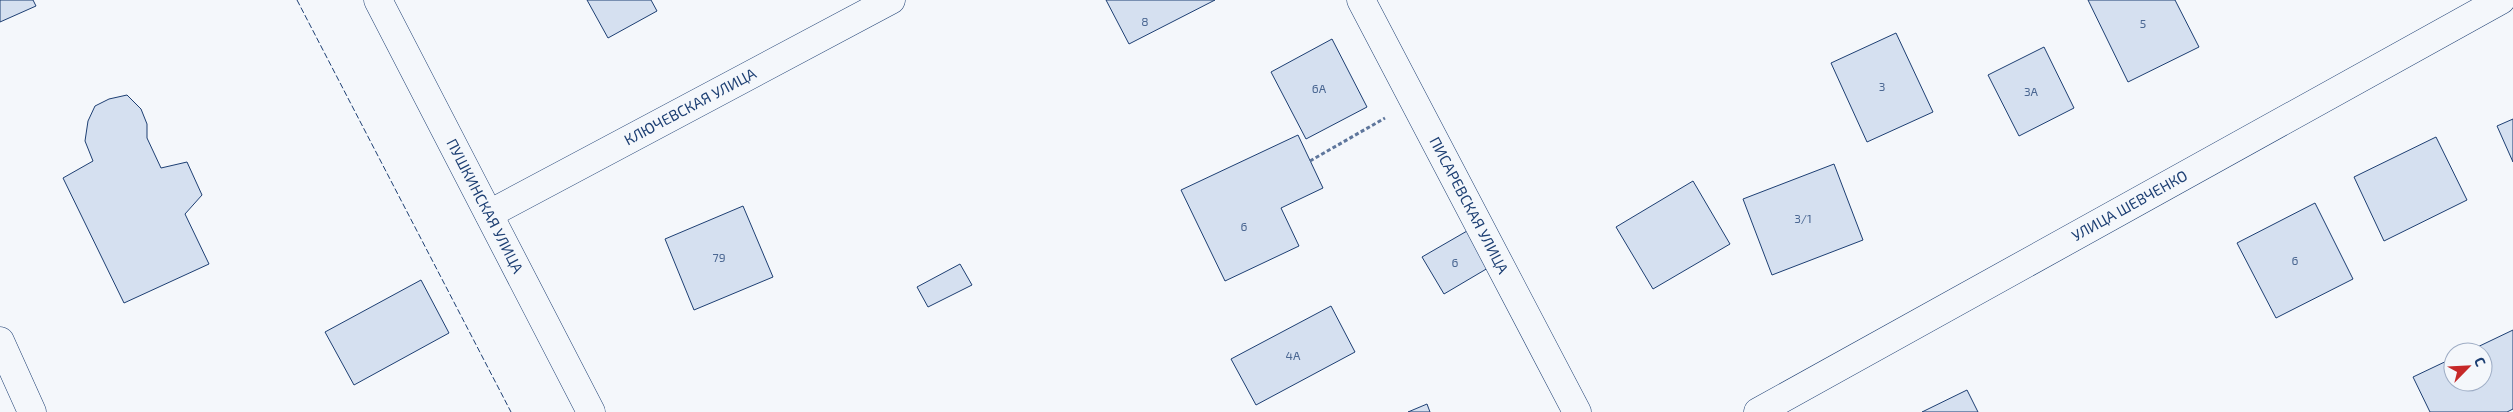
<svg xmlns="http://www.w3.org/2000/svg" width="2513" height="412" font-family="'Exo 2',sans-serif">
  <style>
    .building { fill: #d5e0f0; stroke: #1d3f73 }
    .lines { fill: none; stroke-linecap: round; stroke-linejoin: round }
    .street-casing { stroke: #1d3f73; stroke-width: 29 }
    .secondary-casing { stroke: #1d3f73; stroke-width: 29 }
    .path { stroke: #5e769c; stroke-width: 3; stroke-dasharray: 4 2.5; stroke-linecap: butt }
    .street { stroke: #f4f7fb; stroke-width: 28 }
    .secondary { stroke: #f4f7fb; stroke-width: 28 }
    .fence { stroke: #1d3f73; stroke-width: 1; stroke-dasharray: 6 2.5; stroke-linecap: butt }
    .labels { text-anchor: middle; stroke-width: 4; stroke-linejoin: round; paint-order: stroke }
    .number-label { font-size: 12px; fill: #4b6792 }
    .street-label { font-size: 15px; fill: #1d3f73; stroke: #f4f7fb }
  </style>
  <rect width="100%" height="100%" fill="#f4f7fb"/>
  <path class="building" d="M0,0H33L36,6L0,22Z
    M587,0H651L657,11L608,38Z
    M1106,0H1215L1129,44Z
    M2088,0H2175L2199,47L2128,82Z
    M1896,33L1933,112L1867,142L1831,63Z
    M1332,39L1367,107L1306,139L1271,72Z
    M2044,47L2074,108L2019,136L1988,75Z
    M127,95L141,109L147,124V138L161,168L187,162L202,195L185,214L209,264L124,303L63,178L93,161L85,141L88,121L95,106L109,99Z
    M2513,119V162L2497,126Z
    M1298,135L1323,188L1281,208L1299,246L1225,281L1181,190Z
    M2436,137L2467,200L2384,241L2354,177Z
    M1834,164L1863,240L1772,275L1743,199Z
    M1693,181L1730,244L1653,289L1616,227Z
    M2315,203L2353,279L2276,318L2237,243Z
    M743,206L773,277L694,310L665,239Z
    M1467,231L1488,268L1444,294L1422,257Z
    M960,264L972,285L928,307L917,287Z
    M421,280L449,333L354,385L325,332Z
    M1331,306L1355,352L1256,405L1231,359Z
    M2513,330V409L2507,412H2430L2413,377L2453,358V382H2483V352H2467Z
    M1967,390L1978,412H1922Z
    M1427,404L1430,412H1408Z"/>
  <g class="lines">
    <defs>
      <g id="street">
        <path id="s1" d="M1361,0L1577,412"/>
        <path id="s2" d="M489,214L891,0"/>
        <path d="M0,341L32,412"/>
        <path id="s3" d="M1758,412L2501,0"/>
      </g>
      <g id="secondary">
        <path id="s4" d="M378,0L591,412"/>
      </g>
    </defs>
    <use href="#street" class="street-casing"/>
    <use href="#secondary" class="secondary-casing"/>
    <path class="path" d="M1310,161L1385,118"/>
    <use href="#street" class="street"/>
    <use href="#secondary" class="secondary"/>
    <path class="fence" d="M297,0L511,412"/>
  </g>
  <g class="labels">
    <g class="number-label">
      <text x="1145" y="26">8</text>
      <text x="2143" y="28">5</text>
      <text x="1882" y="91">3</text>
      <text x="1319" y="93">6А</text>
      <text x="2031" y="96">3А</text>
      <text x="1803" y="223">3/1</text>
      <text x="1244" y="231">6</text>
      <text x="719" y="262">79</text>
      <text x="2295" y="265">6</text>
      <text x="1455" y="267">6</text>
      <text x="1293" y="360">4А</text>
    </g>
    <g class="street-label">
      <text dy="5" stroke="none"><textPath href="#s2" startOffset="228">КЛЮЧЕВСКАЯ УЛИЦА</textPath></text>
      <text dy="5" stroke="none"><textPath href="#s4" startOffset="232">ПУШКИНСКАЯ УЛИЦА</textPath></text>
      <text dy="5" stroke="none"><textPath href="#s1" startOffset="232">ПИСАРЕВСКАЯ УЛИЦА</textPath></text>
      <text dy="5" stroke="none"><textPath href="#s3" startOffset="425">УЛИЦА ШЕВЧЕНКО</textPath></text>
    </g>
  </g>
  <g transform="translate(2468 367) rotate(66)"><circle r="24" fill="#f4f7fb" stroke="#9eadc5"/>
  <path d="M0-4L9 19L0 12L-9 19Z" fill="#c62828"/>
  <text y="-8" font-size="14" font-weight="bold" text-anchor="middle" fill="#1d3f73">С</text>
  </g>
</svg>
